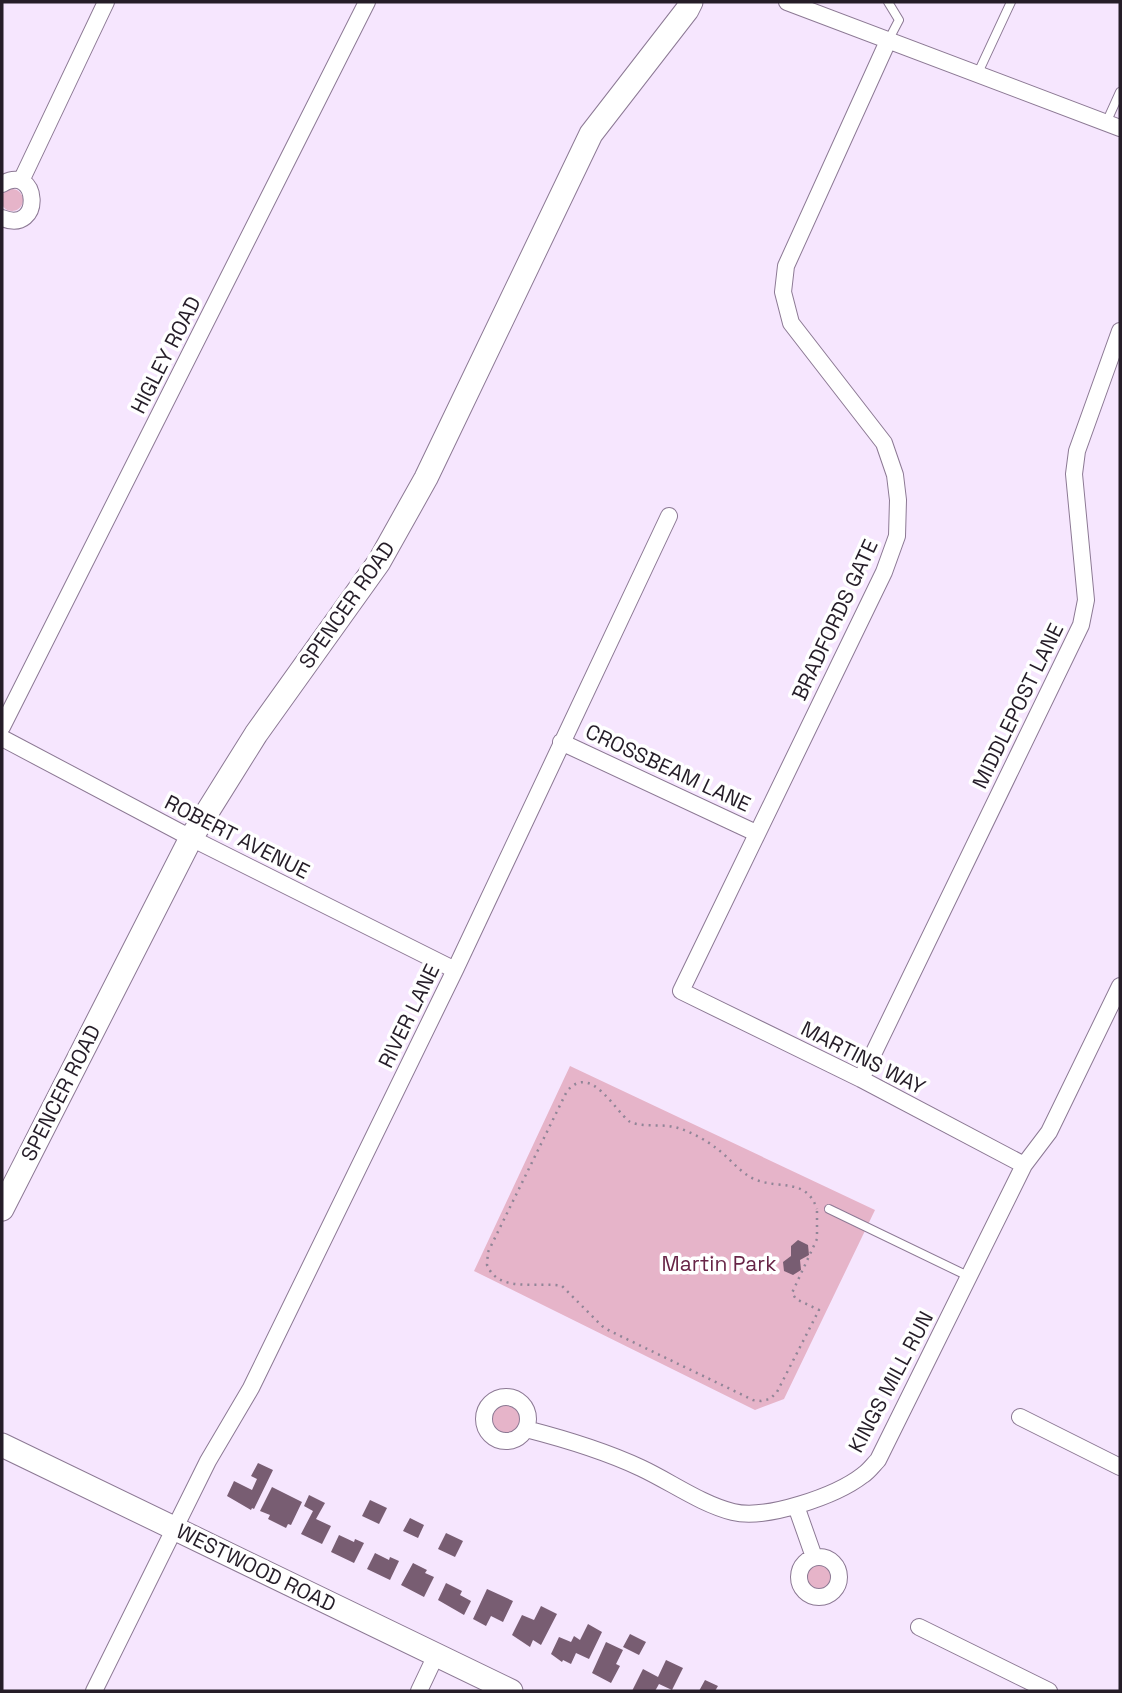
<svg xmlns="http://www.w3.org/2000/svg" width="1122" height="1693" font-family="'Space Grotesk',sans-serif">
  <style>
    .green { fill: #e6b4c9 }
    .building { fill: #785d72 }
    .lines { fill: none; stroke-linecap: round; stroke-linejoin: round }
    .lane-casing { stroke: #8c7994; stroke-width: 10 }
    .street-casing { stroke: #8c7994; stroke-width: 18 }
    .secondary-casing { stroke: #8c7994; stroke-width: 25 }
    .path { stroke: #918597; stroke-width: 2.5; stroke-dasharray: 2 5; stroke-linecap: butt }
    .lane { stroke: #fff; stroke-width: 8 }
    .street { stroke: #fff; stroke-width: 16 }
    .secondary { stroke: #fff; stroke-width: 23 }
    .labels { text-anchor: middle; stroke-width: 7; stroke-linejoin: round; paint-order: stroke }
    .street-label { font-size: 21px; fill: #251d28; stroke: #fff }
    .park-label { font-size: 21px; fill: #682547; stroke: #fff }
  </style>
  <rect width="100%" height="100%" fill="#f6e6fe"/>
  <path class="green" d="M1 200a11 11 0 1 1 22 0a11 11 0 1 1-22 0Z
    M570,1066L875,1210L784,1399L755,1410L474,1271Z
    M492 1419a14 14 0 1 1 28 0a14 14 0 1 1-28 0Z
    M805 1576a14 14 0 1 1 28 0a14 14 0 1 1-28 0Z"/>
  <path class="building" d="M798,1240L808,1245L809,1255L800,1260L801,1270L793,1275L784,1271L783,1262L791,1256V1246Z
    M258,1463L273,1470L254,1509L252,1508L251,1510L227,1496L234,1481L252,1490L257,1479L251,1476Z
    M272,1487L302,1502L291,1525L288,1524L286,1528L268,1519L270,1515L260,1511Z
    M309,1495L325,1503L316,1519L331,1526L322,1544L301,1534L313,1511L304,1506Z
    M370,1500L387,1508L379,1524L362,1516Z
    M410,1518L424,1525L418,1538L403,1531Z
    M446,1533L463,1541L455,1557L438,1549Z
    M339,1535L354,1542L355,1539L364,1543L354,1563L331,1552Z
    M375,1553L389,1560L390,1557L399,1561L390,1580L367,1569Z
    M413,1563L427,1570L425,1573L434,1577L424,1597L401,1585Z
    M446,1583L462,1591L460,1595L471,1601L464,1615L438,1600Z
    M487,1589L513,1601L503,1622L491,1616L486,1626L473,1619Z
    M541,1606L557,1614L541,1645L533,1640L530,1647L512,1635L522,1615L534,1620Z
    M588,1624L602,1632L589,1659L576,1653L571,1664L563,1660L562,1662L551,1654L559,1637L571,1642L574,1636L580,1640Z
    M630,1634L646,1642L639,1655L623,1647Z
    M606,1642L623,1650L616,1664L620,1666L611,1683L592,1673Z
    M666,1660L683,1668L672,1690L659,1684L655,1691H632L643,1669L658,1677Z
    M705,1680L718,1686L715,1691H699Z"/>
  <g class="lines">
    <defs>
      <path id="lane" d="M888,41L899,20L888,2
        M977,75L1011,2
        M1106,123L1120,92
        M829,1209L970,1277"/>
      <path id="street" d="M787,2L1120,128
        M888,41L786,266L783,292L791,323L884,443L895,475L898,500L897,536L884,572L681,991L861,1079L1024,1165
        M21,181L106,2
        M2,184C39,162 44,235 2,218
        M2,727L367,2
        M2,738L191,838L455,970
        M561,742L756,833
        M861,1079L1081,625L1086,600L1074,474L1077,451L1120,331
        M484 1419a22 22 0 1 1 44 0a22 22 0 1 1-44 0Z
        M1020,1417L1120,1467
        M526,1429C565,1439 605,1451 641,1468C671,1482 701,1504 733,1512C766,1520 836,1496 863,1475C869,1471 873,1465 878,1460L1024,1165L1049,1132L1120,986
        M796,1506L814,1557
        M799 1577a20 20 0 1 1 40 0a20 20 0 1 1-40 0Z
        M919,1627L1049,1691
        M94,1691L208,1461L251,1388L455,970L669,516
        M419,1691L436,1655"/>
      <path id="secondary" d="M2,1209L191,838L256,734L379,562L426,478L591,134L687,10L691,2
        M2,1445L511,1691"/>
    </defs>
    <use href="#lane" class="lane-casing"/>
    <use href="#street" class="street-casing"/>
    <use href="#secondary" class="secondary-casing"/>
    <path class="path" d="M817,1211V1239L792,1293L796,1299L819,1310L777,1392L770,1399L761,1401L753,1400L610,1331L602,1326L562,1286C539,1281 499,1294 487,1265L488,1252L567,1091C591,1063 614,1110 630,1122C645,1128 663,1123 678,1128C691,1132 706,1140 716,1148C729,1157 739,1172 754,1179C779,1190 806,1177 817,1209"/>
    <use href="#lane" class="lane"/>
    <use href="#street" class="street"/>
    <use href="#secondary" class="secondary"/>
  </g>
  <g class="labels">
    <g class="street-label">
      <text transform="translate(166 355) rotate(-63)" y="7">HIGLEY ROAD</text>
      <text transform="translate(347 605) rotate(-55)" y="7">SPENCER ROAD</text>
      <text transform="translate(835 620) rotate(-65)" y="7">BRADFORDS GATE</text>
      <text transform="translate(1018 706) rotate(-64)" y="7">MIDDLEPOST LANE</text>
      <text transform="translate(668 768) rotate(25)" y="7">CROSSBEAM LANE</text>
      <text transform="translate(237 837) rotate(27)" y="7">ROBERT AVENUE</text>
      <text transform="translate(409 1016) rotate(-64)" y="7">RIVER LANE</text>
      <text transform="translate(863 1058) rotate(27)" y="7">MARTINS WAY</text>
      <text transform="translate(61 1093) rotate(-63)" y="7">SPENCER ROAD</text>
      <text transform="translate(891 1382) rotate(-62)" y="7">KINGS MILL RUN</text>
      <text transform="translate(256 1568) rotate(26)" y="7">WESTWOOD ROAD</text>
    </g>
    <g class="park-label">
      <text x="719" y="1271">Martin Park</text>
    </g>
  </g>
  <rect width="1122" height="1693" fill="none" stroke="#251d28" stroke-width="7"/>
</svg>
